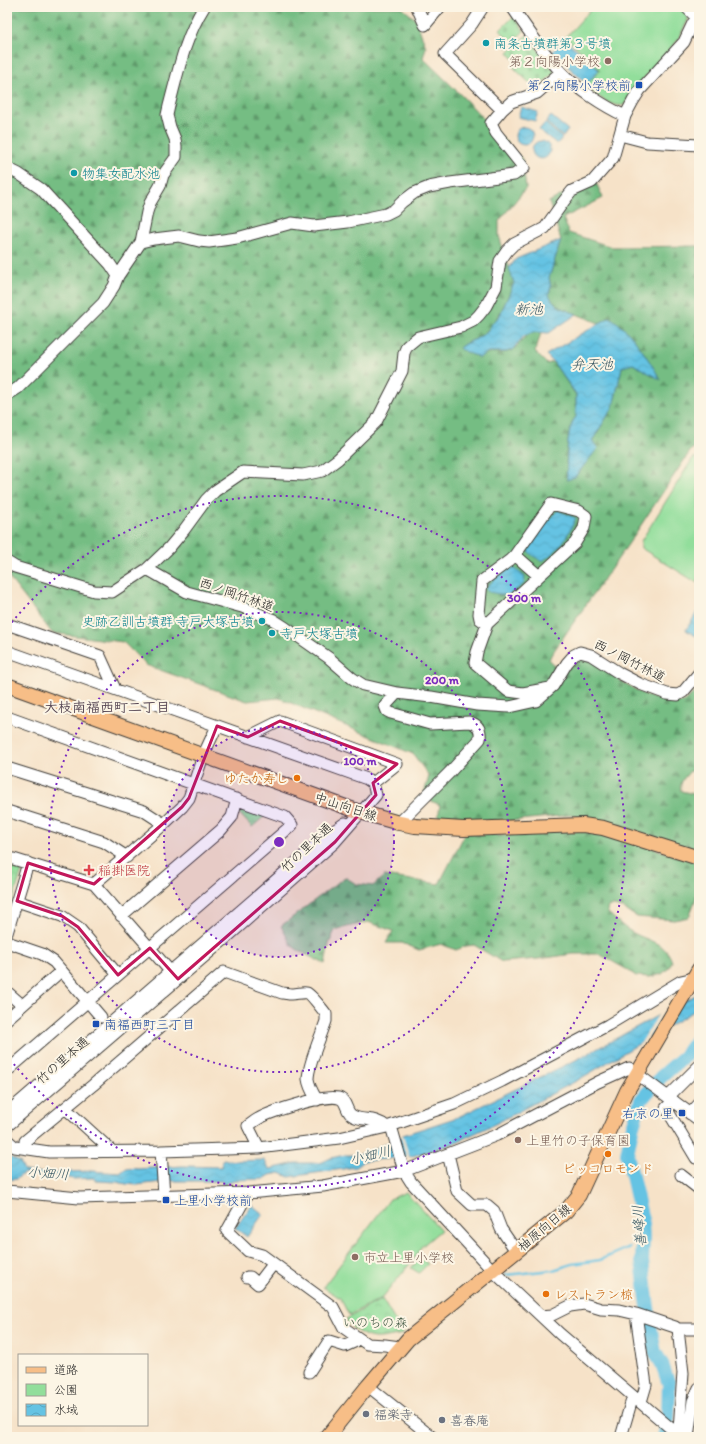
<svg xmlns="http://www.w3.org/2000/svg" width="706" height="1444" font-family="Itim,'Klee One',sans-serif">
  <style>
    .green { fill: #92de9b; stroke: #577d5c }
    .forest { fill: url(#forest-firs); stroke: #486c50 }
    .cemetery { fill: url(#cemetery-stones); stroke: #577d5c }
    .park { fill: url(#park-crowns); stroke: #577d5c }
    .water { fill: url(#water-waves); stroke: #407080 }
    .pier { fill: #f6e2c8 }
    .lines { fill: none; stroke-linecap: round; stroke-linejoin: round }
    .stream { stroke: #65c3e3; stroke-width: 2.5 }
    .river { stroke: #65c3e3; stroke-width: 14 }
    .minor-casing { stroke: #3d3a36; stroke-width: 13 }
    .major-casing { stroke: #3d3a36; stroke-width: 16 }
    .minor { stroke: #fff; stroke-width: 11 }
    .major { stroke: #f7be87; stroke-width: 14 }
    .marked { fill: none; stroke: #c2185b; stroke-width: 3; stroke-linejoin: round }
    .ring { fill: none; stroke: #7b2cbf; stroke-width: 2; stroke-dasharray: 2 4 }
    .culture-dot { fill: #0f9aa8; stroke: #fcf5e5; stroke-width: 1.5 }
    .education-dot { fill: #8d6e63; stroke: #fcf5e5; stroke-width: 1.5 }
    .transit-dot { fill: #1a4fb4; stroke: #fcf5e5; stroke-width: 1.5 }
    .food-dot { fill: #e8710a; stroke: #fcf5e5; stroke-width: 1.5 }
    .health-dot { fill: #e0444e; stroke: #fcf5e5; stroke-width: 1.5 }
    .worship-dot { fill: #6b7280; stroke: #fcf5e5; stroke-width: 1.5 }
    .labels { text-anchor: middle; stroke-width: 4; stroke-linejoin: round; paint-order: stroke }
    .culture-label { font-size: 13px; fill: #0d838f; stroke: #fcf5e5; text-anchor: start }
    .education-label { font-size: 13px; fill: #785e54; stroke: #fcf5e5; text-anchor: start }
    .transit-label { font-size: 13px; fill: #164399; stroke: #fcf5e5; text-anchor: end }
    .street-label { font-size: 13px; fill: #1c1c1c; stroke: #fcf5e5 }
    .food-label { font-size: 13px; fill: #c56008; stroke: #fcf5e5; text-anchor: end }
    .health-label { font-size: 13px; fill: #be3a42; stroke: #fcf5e5; text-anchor: start }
    .park-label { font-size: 13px; fill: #3f5642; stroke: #fcf5e5 }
    .worship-label { font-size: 13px; fill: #5b616d; stroke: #fcf5e5; text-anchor: start }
    .water-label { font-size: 14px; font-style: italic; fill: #365662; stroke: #fcf5e5 }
    .neighbourhood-label { font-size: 14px; font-weight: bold; fill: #584855; stroke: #fcf5e5 }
    .centre { fill: #7b2cbf; stroke: #fcf5e5; stroke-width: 2 }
    .ring-label { font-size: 12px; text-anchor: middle; font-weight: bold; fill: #7b2cbf; stroke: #fcf5e5; stroke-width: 4; stroke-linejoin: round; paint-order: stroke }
  </style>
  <defs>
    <pattern id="forest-firs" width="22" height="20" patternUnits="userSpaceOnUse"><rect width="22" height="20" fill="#75bd83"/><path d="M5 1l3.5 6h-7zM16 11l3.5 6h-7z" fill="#5f996a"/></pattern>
    <pattern id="cemetery-stones" width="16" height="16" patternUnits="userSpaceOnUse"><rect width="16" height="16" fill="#92de9b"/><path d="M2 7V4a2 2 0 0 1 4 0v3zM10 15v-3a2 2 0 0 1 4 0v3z" fill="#7dbe85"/></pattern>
    <pattern id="park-crowns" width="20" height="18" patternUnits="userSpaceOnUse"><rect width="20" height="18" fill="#92de9b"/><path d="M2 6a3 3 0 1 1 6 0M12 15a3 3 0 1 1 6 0" fill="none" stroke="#7dbe85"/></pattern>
    <pattern id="water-waves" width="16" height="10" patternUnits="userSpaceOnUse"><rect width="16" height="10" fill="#65c3e3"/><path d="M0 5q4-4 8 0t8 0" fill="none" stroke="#57a7c2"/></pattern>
  </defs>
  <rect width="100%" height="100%" fill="#fcf5e5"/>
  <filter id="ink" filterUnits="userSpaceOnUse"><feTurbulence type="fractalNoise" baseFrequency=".025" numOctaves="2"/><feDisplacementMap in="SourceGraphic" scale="8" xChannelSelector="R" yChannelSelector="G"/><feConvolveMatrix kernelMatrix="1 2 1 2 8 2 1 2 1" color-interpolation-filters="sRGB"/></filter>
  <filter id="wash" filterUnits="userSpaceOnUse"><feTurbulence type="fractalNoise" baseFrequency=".012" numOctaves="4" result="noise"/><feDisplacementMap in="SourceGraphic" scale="16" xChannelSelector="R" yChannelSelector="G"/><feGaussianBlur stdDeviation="0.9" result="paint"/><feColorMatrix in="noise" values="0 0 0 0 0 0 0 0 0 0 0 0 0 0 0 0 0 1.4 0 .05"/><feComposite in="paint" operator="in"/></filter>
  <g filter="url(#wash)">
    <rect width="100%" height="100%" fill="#f6e2c8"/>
    <path class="green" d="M593,7H679L688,16V20L678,40L635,88L624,105C610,108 596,94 585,86L600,70L566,37Z
      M699,457V584L641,548V541L693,458Z
      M406,1192L441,1230L421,1247L413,1260L382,1298L349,1315L340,1298L323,1287L390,1199Z
      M420,1258L428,1264L419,1273L411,1268Z"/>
    <path class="forest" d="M7,7H401L418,21L420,31L426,47L423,58L461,95L522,159L526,188L499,221V236L514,283C502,310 494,334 464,344L463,350C469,355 475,354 479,358C491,348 498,356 510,351C523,345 523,330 541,333L535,352L547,364L553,362L576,395V417C568,424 567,453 566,464L592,441L613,407L622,367L633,364L660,379C646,356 633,333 610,318L599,323L561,308L551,300L549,294L551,286L549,278L561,240L549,202L594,178L603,198L563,218L569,233L612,247L699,246V446L698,445L691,450L629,543L551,655L549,660L556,668L563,670L583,658L590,660C616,676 651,707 683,702L696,691L699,693V767L696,771H690C685,777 679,782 681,791L699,795V851L617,825L570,815L508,821L438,818L440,805L423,797L429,776L413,754L279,698L247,701L146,665L123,642L52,633L7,575Z
      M570,830L602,832L699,863V890L689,917L674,920L637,917L622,908L614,906H609L607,909L608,913C615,919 622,926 630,931C646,941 667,942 672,962L669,968L662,974L650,977L636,976L626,969L599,954H573L538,959L502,962L474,945L466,946L456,950L441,944L419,950L402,943H386L393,931L368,922L335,930L329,944L325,964L299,951L291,945L281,926L345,877L356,884L373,886L384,876L439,884L466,832L505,835Z"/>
    <path class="cemetery" d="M514,16L524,31L507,48L502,43L507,38L500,30Z
      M527,35L554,71L553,74L536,89L513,67L517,63L508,52Z"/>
    <path class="park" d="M242,804L267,814L252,827L238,812Z
      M7,867L22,871L7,918Z
      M382,1299L403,1334C383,1337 373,1343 356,1330C352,1327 348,1324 346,1319Z"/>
    <path class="water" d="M565,39L599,70L587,84L552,52Z
      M521,107L538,112L535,121L518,117Z
      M551,116L568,130L563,137L546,122Z
      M545,123L562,138L557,144L539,130Z
      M515 136a9 9 0 1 1 18 0a9 9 0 1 1-18 0Z
      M532 150a9 9 0 1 1 18 0a9 9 0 1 1-18 0Z
      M561,240L549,278L551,286L549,294C554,307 565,310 577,314L549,333L534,332L524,336L512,350L506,352H488L479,358C475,354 469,355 463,350H461L459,348L464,344L476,339L487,332L493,322L499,317L514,283L509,268L516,259Z
      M610,317C633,333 647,357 661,380L633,364L622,367L613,407L592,441L598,448L575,477L567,480C566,467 566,426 576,417V394L553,362L546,355Z
      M558,510L576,518C567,537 561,550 542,561L533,556L528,551L546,524Z
      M514,568L525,577L524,584L508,596L489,592L486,588C494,579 502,571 514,568Z
      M699,609V638L686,630Z
      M699,993V1008L578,1080L497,1123L450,1145L409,1157L363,1161L356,1167L289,1177L280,1173L270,1175L264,1179L234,1180L223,1185L222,1181H169L137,1185L126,1184L117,1182L97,1181L93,1178L73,1179L57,1175L45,1177L24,1173L16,1179L7,1180V1156L20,1162L24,1171L46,1173L91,1171L120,1173C126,1168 130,1168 138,1169L183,1166L221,1167L222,1160L224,1159L231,1161L264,1160L270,1169L296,1163H320L331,1158L345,1155H358L381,1146L403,1135L458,1117L582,1057Z
      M252,1205L263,1214L247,1237L235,1228Z"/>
    <path class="pier" d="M669,1006L646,1042L639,1046L661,1010Z
      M402,1133L410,1159H407L400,1134Z"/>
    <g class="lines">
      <path class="stream" d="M506,1275L553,1270L572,1264L600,1260L630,1247"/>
      <path class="river" d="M664,1437L668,1418L669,1384L662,1364L655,1352L652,1337L642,1261L643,1239L642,1220L627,1154L632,1129L641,1100L661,1077L685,1056L699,1036"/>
    </g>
  </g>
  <g filter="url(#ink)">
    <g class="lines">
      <defs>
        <path id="minor" d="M417,7L425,25L440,7
          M483,7L472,24L445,54L502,110
          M512,7C527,29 542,51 560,71C576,88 604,106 625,116
          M686,7L697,18
          M620,135L647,142L699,145
          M7,168L19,174L41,189L110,264L118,276
          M141,242L154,239L179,236L199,241L209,242L237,238L292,223L314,226L348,222L386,214L394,210L402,202L414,193L429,187L450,183L514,175L524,168L496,133L491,123L502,110L511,102L537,93L561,72
          M7,395L18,388L103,303L114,286L118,276L141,242L147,212L150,203L160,186L163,175L176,157V146L175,139L170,127L167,115L169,106C178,72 185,37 204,7
          M515,555L539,576
          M7,562L15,567L94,591L112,592L147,569L187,592L242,607L272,619L286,628L329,658L352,678L363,685L397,693L431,697L477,705L509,707L536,701L553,686L567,663L574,655L580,652L591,655L619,673L640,684L667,694L678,695L683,692L699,673
          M147,569L169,548L184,530L206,500L215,491L243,472L303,475L322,471L338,459L376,422L402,371L404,353L407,346L418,337L461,327L473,321L479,315L486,306L496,287L500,261L507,251L514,244L545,228L564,201L572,191L592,182L613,158L625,116L633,101L640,90L684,42L693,23L699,16
          M7,624L100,656L115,689
          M487,624L480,619L479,614L482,581L510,560L515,555L551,504L579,511L586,516L584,528L575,543L487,624L477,652L475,663L508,691L523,693L550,688
          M7,651L367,779L373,783L376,795L335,842L227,937L7,1126
          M397,693L385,706L387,711L391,713L430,724L469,722C478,724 481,730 480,739L450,772L399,823
          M7,717L285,817L292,825L7,1071
          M248,737L280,721L397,764L373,783
          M7,768L144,811L164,824
          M7,811L104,842L127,857
          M7,857L94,884L176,978
          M94,884L164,824L182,807L189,798L203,756L217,726
          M17,901L62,916L78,927L118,975
          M121,916L221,830L232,817L237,799
          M7,933L28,863
          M7,942L42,954L54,962L101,1017
          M7,992L22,1005
          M7,1019L61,971
          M668,1097L699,1066
          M674,1101L666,1108L696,1158L699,1157
          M65,1108L112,1151
          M7,1113L328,835L345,823
          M690,1114L699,1104
          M391,1126L404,1171L411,1182L493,1271L560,1334L681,1437
          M7,1140L15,1147L49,1152L161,1151L259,1148L339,1138L387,1127L454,1104L502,1081L608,1025L681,981L694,978
          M25,1141L93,1085L224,972L282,993C285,993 288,994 291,994C296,994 303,992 307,993C311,994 322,1009 326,1014V1021C321,1036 308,1065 308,1079C309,1087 313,1093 317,1100
          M259,1148L248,1126C251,1124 254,1121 258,1119C270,1112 329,1092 341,1099C347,1102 346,1113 353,1116C365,1122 373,1116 387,1127
          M161,1151L164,1195
          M448,1154L457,1191L472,1205H487L494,1211L501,1229L516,1251
          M681,1175L699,1189
          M7,1191L79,1198L248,1193L323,1186L404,1171L497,1135L598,1082L629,1068L699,1120
          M248,1193L227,1231L248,1251L262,1255L333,1307L344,1328L367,1344L385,1345L400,1347
          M247,1277H250L258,1284L271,1267
          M636,1314L646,1385L641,1402
          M541,1316L552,1315L570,1306L584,1304L601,1309L619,1310L636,1314L675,1327L678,1329H699
          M678,1329L683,1373L679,1430L683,1437
          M309,1372L329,1341L345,1346L354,1342
          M368,1386L432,1437
          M621,1437L633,1396
          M688,1437L693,1401L699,1388"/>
        <path id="major" d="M7,685L360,812L399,823L415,826L464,829L583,825L603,828L699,858
          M327,1437L368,1386L408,1339L566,1211L579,1195L627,1091L699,969"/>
      </defs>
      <use href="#minor" class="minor-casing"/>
      <use href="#major" class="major-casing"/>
      <use href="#minor" class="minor"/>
      <use href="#major" class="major"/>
    </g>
  </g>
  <path class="marked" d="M280,721L397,764L373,783L376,795L335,842L178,979L150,948L118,975L78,927L62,916L17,901L28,863L94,884L182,807L189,798L217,726L248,737Z"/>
  <circle cx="279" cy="842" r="115" fill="#7b2cbf" fill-opacity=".12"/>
  <g class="ring">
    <circle cx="279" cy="842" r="115"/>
    <circle cx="279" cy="842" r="230"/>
    <path d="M8 627A346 346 0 1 1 8 1057"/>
  </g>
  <g class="culture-dot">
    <circle cx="486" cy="43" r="4"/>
    <circle cx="74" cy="173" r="4"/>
    <circle cx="262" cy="621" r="4"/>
    <circle cx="272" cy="633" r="4"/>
  </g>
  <g class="education-dot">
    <circle cx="608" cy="61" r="4"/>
    <circle cx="518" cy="1140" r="4"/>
    <circle cx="355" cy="1257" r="4"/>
  </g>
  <g class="transit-dot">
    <rect x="635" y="81" width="8" height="8" rx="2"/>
    <rect x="92" y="1020" width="8" height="8" rx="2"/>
    <rect x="678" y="1109" width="8" height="8" rx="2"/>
    <rect x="162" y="1196" width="8" height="8" rx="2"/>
  </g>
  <g class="food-dot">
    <circle cx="297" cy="778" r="4"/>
    <circle cx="608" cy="1154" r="4"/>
    <circle cx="546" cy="1294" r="4"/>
  </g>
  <path class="health-dot" d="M87 864h4v4h4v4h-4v4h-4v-4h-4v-4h4z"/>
  <g class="worship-dot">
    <circle cx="366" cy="1414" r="4"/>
    <circle cx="442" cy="1420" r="4"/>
  </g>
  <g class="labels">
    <g class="culture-label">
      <text x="494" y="48">南条古墳群第３号墳</text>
      <text x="82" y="178">物集女配水池</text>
      <text x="254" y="626" text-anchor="end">史跡乙訓古墳群 寺戸大塚古墳</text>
      <text x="280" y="638">寺戸大塚古墳</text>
    </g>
    <g class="education-label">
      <text x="600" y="66" text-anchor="end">第２向陽小学校</text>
      <text x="526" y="1145">上里竹の子保育園</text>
      <text x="363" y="1262">市立上里小学校</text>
    </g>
    <g class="transit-label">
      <text x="631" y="90">第２向陽小学校前</text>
      <text x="104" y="1029" text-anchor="start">南福西町三丁目</text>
      <text x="674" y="1118">右京の里</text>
      <text x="174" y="1205" text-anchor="start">上里小学校前</text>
    </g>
    <g class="street-label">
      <text transform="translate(237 594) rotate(19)" y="5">西ノ岡竹林道</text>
      <text transform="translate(630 660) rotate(27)" y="5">西ノ岡竹林道</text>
      <text transform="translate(346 806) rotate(18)" y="5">中山向日線</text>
      <text transform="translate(306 847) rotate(-43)" y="5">竹の里本通</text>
      <text transform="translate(62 1060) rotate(-41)" y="5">竹の里本通</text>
      <text transform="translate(544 1227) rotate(-40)" y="5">柚原向日線</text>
    </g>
    <g class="food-label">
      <text x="289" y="783">ゆたか寿し</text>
      <text x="608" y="1173" text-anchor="middle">ピッコロモンド</text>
      <text x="554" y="1299" text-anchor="start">レストラン椋</text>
    </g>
    <g class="health-label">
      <text x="98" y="875">稲掛医院</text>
    </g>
    <g class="park-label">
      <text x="375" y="1327">いのちの森</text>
    </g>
    <g class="worship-label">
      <text x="374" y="1419">福楽寺</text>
      <text x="450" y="1425">喜春庵</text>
    </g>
    <g class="water-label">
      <text x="529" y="314">新池</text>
      <text x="592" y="369">弁天池</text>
      <text transform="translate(370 1155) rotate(-13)" y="5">小畑川</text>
      <text transform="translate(48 1173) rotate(4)" y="5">小畑川</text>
      <text transform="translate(639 1226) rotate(-95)" y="5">善峰川</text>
    </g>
    <g class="neighbourhood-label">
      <text x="107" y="712">大枝南福西町二丁目</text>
    </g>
  </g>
  <circle cx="279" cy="842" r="6" class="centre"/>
  <g class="ring-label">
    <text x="524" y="602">300 m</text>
    <text x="442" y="684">200 m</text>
    <text x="360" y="765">100 m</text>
  </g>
  <rect width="706" height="1444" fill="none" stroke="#fcf5e5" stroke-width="24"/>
  <rect x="18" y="1354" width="130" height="72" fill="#fcf5e5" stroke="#a29e95"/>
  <rect x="26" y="1367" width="20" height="6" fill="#f7be87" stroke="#a29e95"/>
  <text x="54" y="1374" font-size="12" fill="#1c1c1c">道路</text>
  <rect x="26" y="1384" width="20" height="12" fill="#92de9b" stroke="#a29e95"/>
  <text x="54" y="1394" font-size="12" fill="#1c1c1c">公園</text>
  <rect x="26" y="1404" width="20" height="12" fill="url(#water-waves)" stroke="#a29e95"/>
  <text x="54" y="1414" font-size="12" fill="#1c1c1c">水域</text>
</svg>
